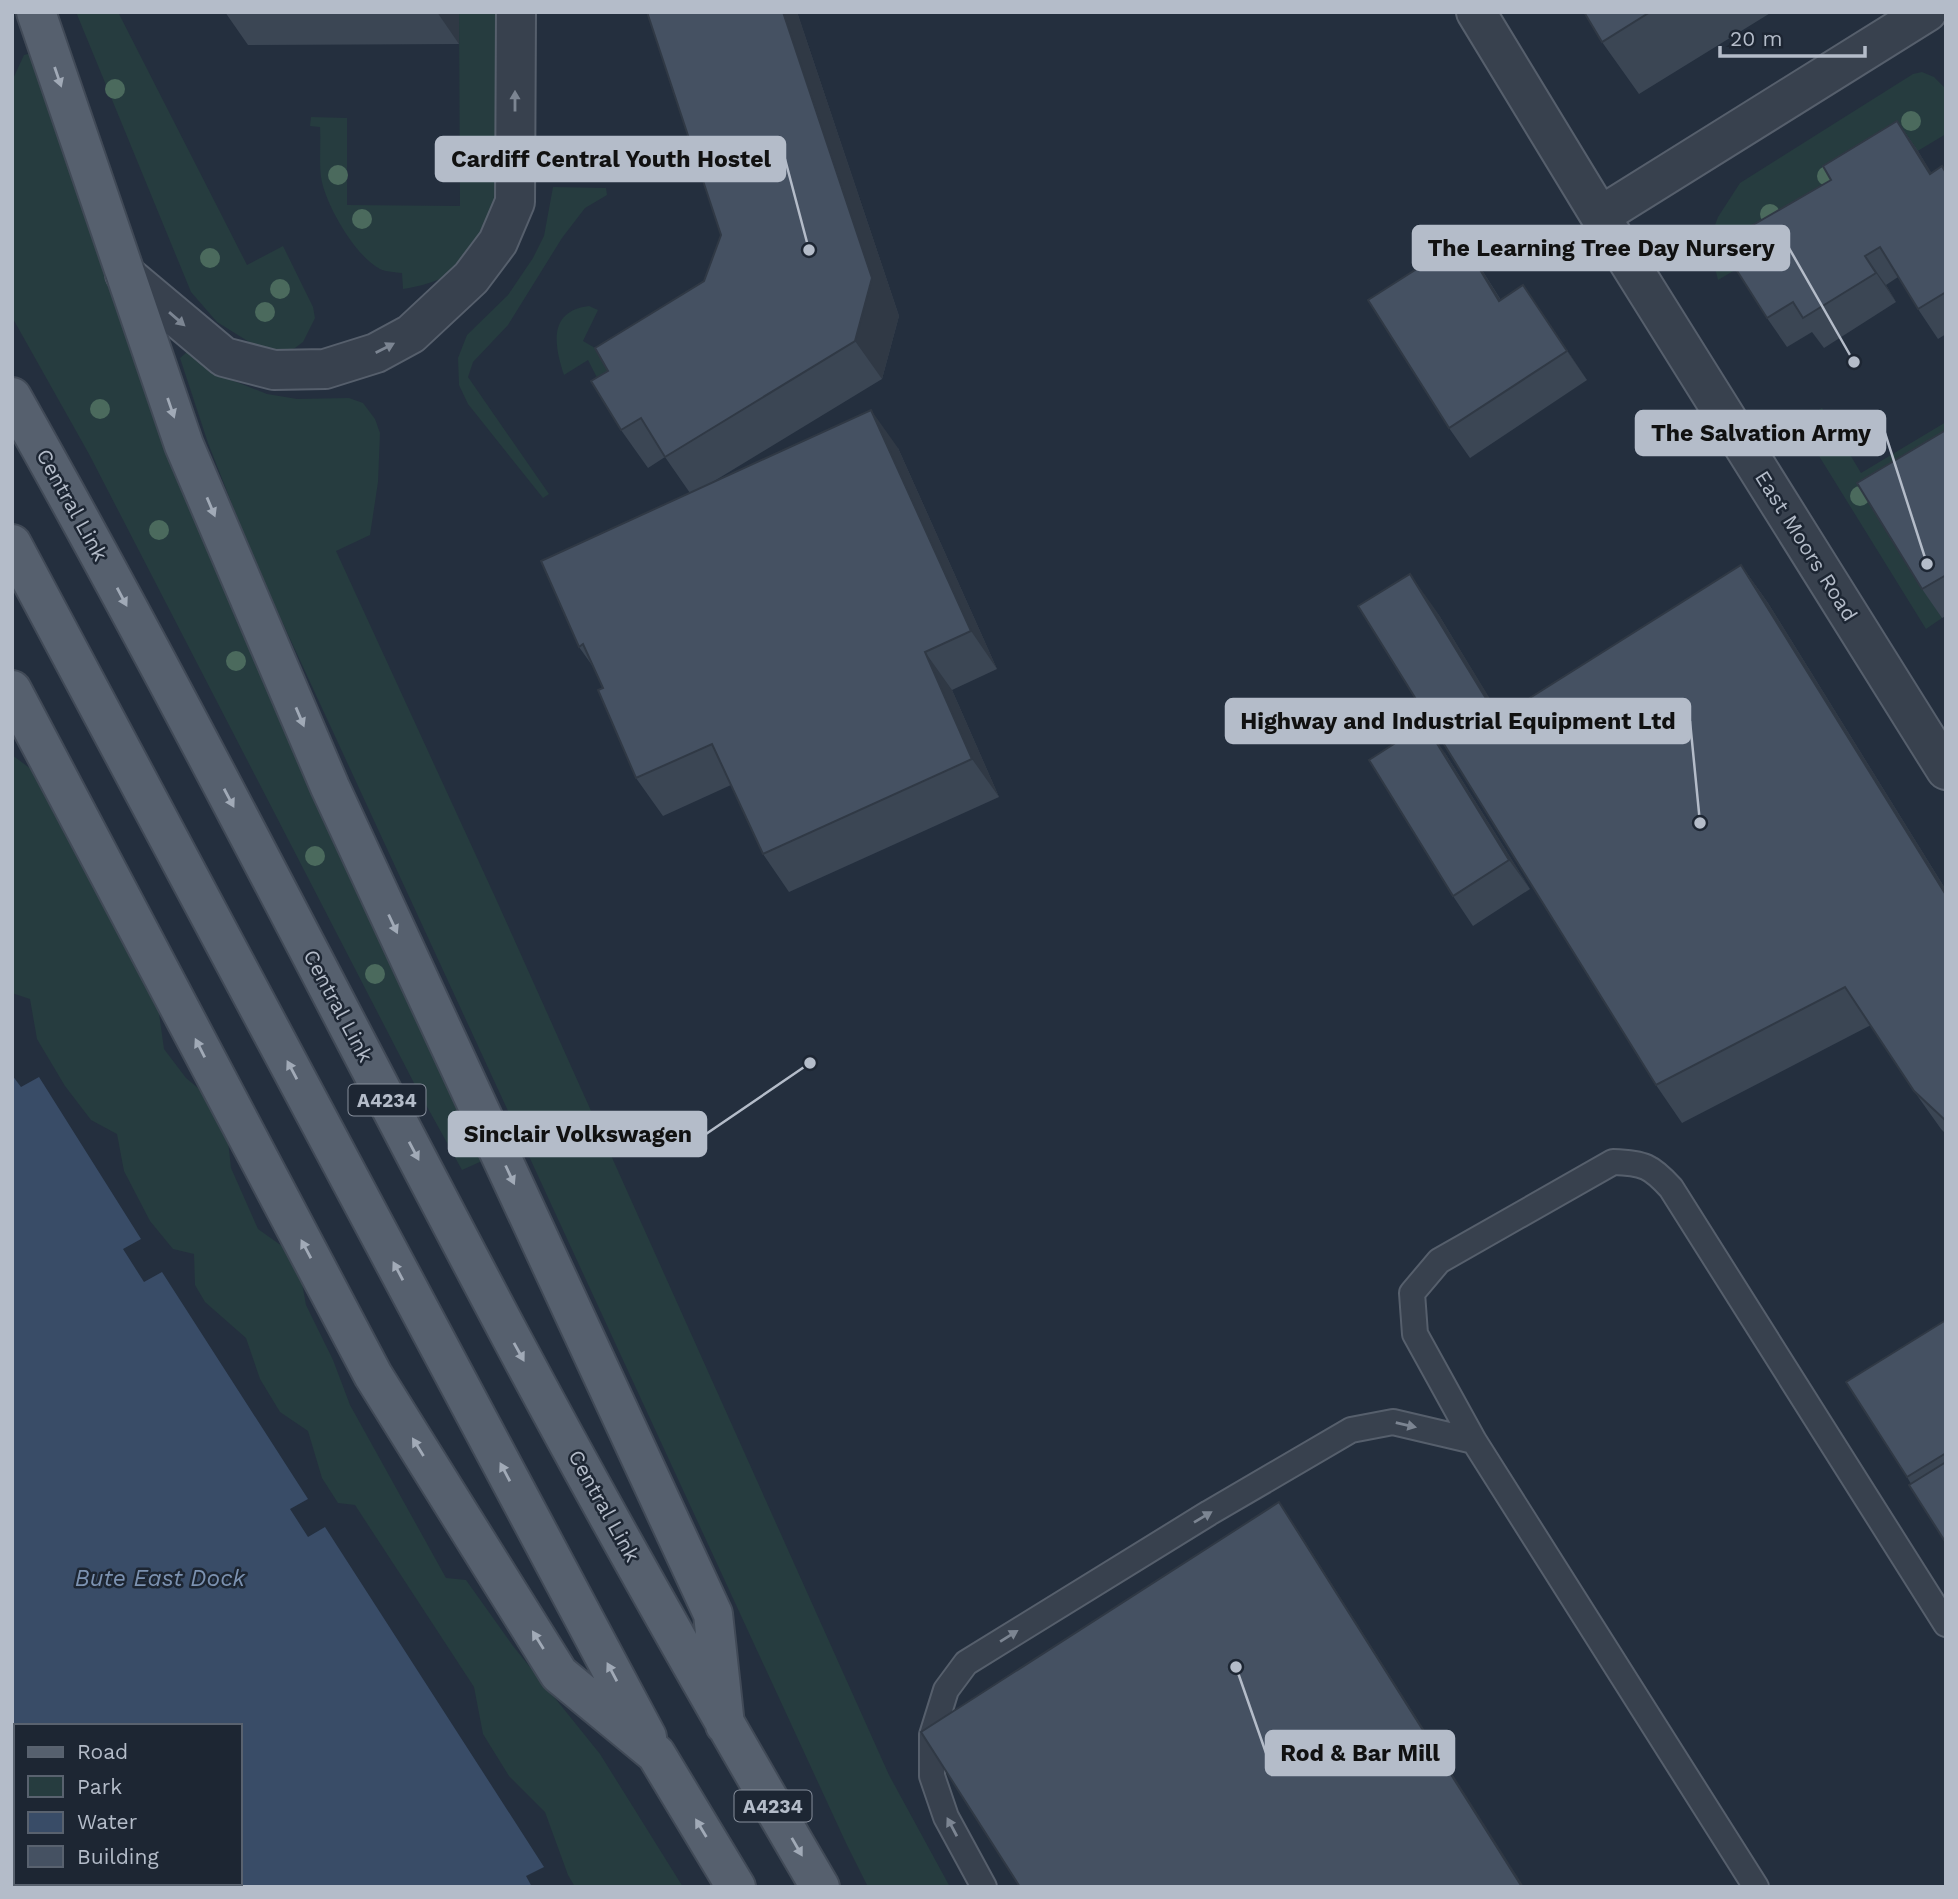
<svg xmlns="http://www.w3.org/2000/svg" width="1958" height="1899" font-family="'Work Sans',sans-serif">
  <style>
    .green { fill: #263c3f }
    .water { fill: #394c67; fill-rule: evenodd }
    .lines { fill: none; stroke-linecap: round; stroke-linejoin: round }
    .service-casing { stroke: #565f6c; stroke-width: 28 }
    .minor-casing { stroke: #565f6c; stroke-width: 42 }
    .primary-casing { stroke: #414a57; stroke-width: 42 }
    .service { stroke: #38414e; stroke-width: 24 }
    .minor { stroke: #38414e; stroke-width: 38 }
    .primary { stroke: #56606e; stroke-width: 38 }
    .tree { fill: #4b6a5d }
    .wall { fill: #3b4654 }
    .shaded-wall { fill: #303945 }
    .building { fill: #455162; stroke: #303945; stroke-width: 2 }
    .oneway { fill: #a1aab7 }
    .oneway2 { fill: #7c8592 }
    .labels { text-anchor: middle; stroke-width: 5; stroke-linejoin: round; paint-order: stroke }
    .shield { fill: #1d2633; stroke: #878f9c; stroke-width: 2 }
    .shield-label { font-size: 19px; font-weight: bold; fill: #b4bcc9 }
    .street-label { font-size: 21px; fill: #b4bcc9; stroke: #1d2633 }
    .water-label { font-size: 23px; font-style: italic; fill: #7c92b1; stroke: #1d2633 }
    .leader { fill: none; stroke: #b4bcc9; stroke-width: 2.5 }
    .callout-dot { fill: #b4bcc9; stroke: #1d2633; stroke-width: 2.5 }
    .callout { fill: #b4bcc9; stroke: #b4bcc9; stroke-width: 2.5 }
    .callout-label { font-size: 23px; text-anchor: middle; font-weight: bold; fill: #111 }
  </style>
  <rect width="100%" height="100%" fill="#242f3e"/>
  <path class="green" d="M76,12H118L247,265L283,246L313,307L315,318L303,342L295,348L281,353H267L217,322L191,292Z
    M459,12H495L496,195C479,250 464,280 403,289L402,273C395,272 386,272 380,269C355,256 325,204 321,177C319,161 321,143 320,127L310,126L311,117L347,118V205L460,206Z
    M31,53L37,58L153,418L206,545L482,1161L462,1170L414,1083L89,454L12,317V81L24,55Z
    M1922,72L1934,77L1944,87L1946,134L1844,195L1848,204L1718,280L1712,256V233L1718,217L1740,183L1913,74Z
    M553,187L606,188L607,195L585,208L562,238L508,325L473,362L468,377L549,494L543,498L468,404L459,385L458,358L467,335L508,295L533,258L544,236Z
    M589,306L598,310L583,341L614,359L618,419L588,360L564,375C554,345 548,311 589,306Z
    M188,351L224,377L267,394L297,399L349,398L363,403L375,419L380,433L378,482L370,535L336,551L496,899L889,1775L950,1887H868L846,1843L256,565L208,443L180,358Z
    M1822,408L1861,473L1946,422V472L1877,512L1942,618L1926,629L1798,422Z
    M12,755L31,769L70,829L118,919L130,955L157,999L164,1049L186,1078L210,1098L226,1122L231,1168L258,1229L282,1246L300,1272L306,1305L333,1360L350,1405L446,1578L466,1580L513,1646L600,1754L683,1887H575L568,1875L545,1812L509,1776L483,1734L474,1687L355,1505L338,1503L322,1478L308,1431L280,1412L260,1379L246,1338L205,1302L195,1285L194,1254L173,1249L150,1221L124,1171L117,1134L91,1120L65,1086L37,1039L30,999L12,993Z"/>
  <path class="water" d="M12,1075L21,1087L39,1077L141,1239L123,1249L144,1282L162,1272L308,1499L290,1509L308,1537L325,1527L544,1867L526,1876L532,1887H12ZM16,1726H240V1883H16Z"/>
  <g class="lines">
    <defs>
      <path id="service" d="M984,1887L946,1817L932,1776V1735L946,1690L966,1663L1209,1513L1351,1430L1393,1422L1474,1441
        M1756,1887L1474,1441L1415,1334L1412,1293L1439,1261L1613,1162C1644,1163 1651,1166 1671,1188L1946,1624"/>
      <path id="minor" d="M1476,12L1600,216L1946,770
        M1600,216L1927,12
        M125,274L224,357L274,370L325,369L376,353L411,334L471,278L498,242L515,202L516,12"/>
      <path id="primary" d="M36,12L184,445L330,787L713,1614L725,1725
        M12,397C186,706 345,1024 511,1337C610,1523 714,1706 820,1887
        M12,544L647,1737
        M12,690L373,1375L559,1674L656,1754L736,1887"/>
    </defs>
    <use href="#service" class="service-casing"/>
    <use href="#minor" class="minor-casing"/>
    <use href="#primary" class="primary-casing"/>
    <use href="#service" class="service"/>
    <use href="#minor" class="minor"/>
    <use href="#primary" class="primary"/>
  </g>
  <g class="tree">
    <circle cx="115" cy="89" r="10"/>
    <circle cx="1911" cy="121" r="10"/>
    <circle cx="338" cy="175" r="10"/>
    <circle cx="1827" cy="176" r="10"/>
    <circle cx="1770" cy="214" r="10"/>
    <circle cx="362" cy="219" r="10"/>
    <circle cx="210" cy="258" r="10"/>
    <circle cx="280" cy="289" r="10"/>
    <circle cx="265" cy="312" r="10"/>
    <circle cx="100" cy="409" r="10"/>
    <circle cx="1832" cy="446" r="10"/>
    <circle cx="1860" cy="496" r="10"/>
    <circle cx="159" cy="530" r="10"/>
    <circle cx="236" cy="661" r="10"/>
    <circle cx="315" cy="856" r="10"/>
    <circle cx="375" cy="974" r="10"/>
  </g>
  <path class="wall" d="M225,12H459V44L248,45Z
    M647,12H797L899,316L882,379L711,483L898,448L997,669L952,690L999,797L789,892L763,854L731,785L663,816L636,778L603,688L594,668L579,647L690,493L665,457L648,468L621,430L608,371L704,281L721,235Z
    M1584,12H1772L1639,94L1602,42Z
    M1897,121L1918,151L1931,173L1946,172V334L1938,339L1918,309L1898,277L1886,285L1896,302L1824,348L1812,332L1787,347L1767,318L1831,180Z
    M1482,270L1501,300L1523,285L1587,380L1470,458L1449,428Z
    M1946,430V616L1942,618L1922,589Z
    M1741,565L1768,603L1946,890V1134L1941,1129L1914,1091L1871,1025L1682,1123L1656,1085L1437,612L1500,716Z
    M1445,753L1530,889L1473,926L1453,896Z
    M1946,1320V1543L1907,1477Z"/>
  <path class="shaded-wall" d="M437,12H459V44Z
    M783,12H797L899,316L882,379L855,341Z
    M1897,121L1918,151L1946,196L1930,174Z
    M1462,240L1482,270L1519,330L1499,301Z
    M1865,256L1886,285L1896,302L1876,273Z
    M1523,285L1543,314L1587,380L1567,351Z
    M871,410L898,448L997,669L971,631Z
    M1741,565L1768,603L1946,890V895Z
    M1410,574L1437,612L1525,756L1498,718Z
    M925,652L952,690L999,797L972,759Z
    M1425,724L1445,753L1530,889L1509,860Z
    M1279,1502L1299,1532L1524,1887H1522Z"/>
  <path class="building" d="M647,12H783L872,278L855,341L665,457L641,418L621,430L591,381L608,371L595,348L704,281L721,235Z
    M1584,12H1650L1602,42Z
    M1897,121L1930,174L1942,166L1946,173V292L1918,309L1880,247L1865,256L1876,273L1803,318L1793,302L1767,318L1720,244L1831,180L1823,166Z
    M1462,240L1499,301L1523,285L1567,351L1449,428L1368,300Z
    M871,410L971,631L925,652L972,759L763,854L712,744L636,778L598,690L603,688L583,644L579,647L541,561Z
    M1946,430V575L1922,589L1857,483Z
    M1741,565L1946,895V1121L1914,1091L1845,987L1656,1085L1358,606L1410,574L1498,718Z
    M1425,724L1509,860L1453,896L1369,760Z
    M1946,1320V1453L1907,1477L1846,1382Z
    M1946,1462V1543L1909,1485Z
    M1279,1502L1522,1887H1020L921,1732Z"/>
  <defs><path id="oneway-solid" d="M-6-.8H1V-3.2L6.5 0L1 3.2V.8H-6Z" transform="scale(1.75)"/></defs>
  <g class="oneway">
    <use href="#oneway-solid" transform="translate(58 77) rotate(71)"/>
    <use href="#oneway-solid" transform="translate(171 408) rotate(71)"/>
    <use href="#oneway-solid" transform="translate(211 507) rotate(67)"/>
    <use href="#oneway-solid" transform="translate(122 597) rotate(62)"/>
    <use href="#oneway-solid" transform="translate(300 717) rotate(67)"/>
    <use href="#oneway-solid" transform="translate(229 798) rotate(62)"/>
    <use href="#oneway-solid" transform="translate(393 924) rotate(65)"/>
    <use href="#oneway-solid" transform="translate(200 1048) rotate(-117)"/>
    <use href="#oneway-solid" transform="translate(292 1070) rotate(-118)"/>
    <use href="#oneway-solid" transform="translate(414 1151) rotate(62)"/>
    <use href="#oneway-solid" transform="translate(510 1175) rotate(65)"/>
    <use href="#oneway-solid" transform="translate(306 1249) rotate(-118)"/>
    <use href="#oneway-solid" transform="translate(398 1271) rotate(-118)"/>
    <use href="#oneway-solid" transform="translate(519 1352) rotate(61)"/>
    <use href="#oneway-solid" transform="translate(418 1447) rotate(-122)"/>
    <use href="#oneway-solid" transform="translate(505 1472) rotate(-118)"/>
    <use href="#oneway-solid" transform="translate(538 1640) rotate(-122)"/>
    <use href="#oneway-solid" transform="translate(612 1672) rotate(-118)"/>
    <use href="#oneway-solid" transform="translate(701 1828) rotate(-121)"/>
    <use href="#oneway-solid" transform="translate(797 1847) rotate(60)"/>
  </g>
  <g class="oneway2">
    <use href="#oneway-solid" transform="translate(515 101) rotate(-90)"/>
    <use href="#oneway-solid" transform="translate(177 319) rotate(41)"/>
    <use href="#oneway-solid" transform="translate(385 348) rotate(-27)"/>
    <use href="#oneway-solid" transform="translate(1406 1425) rotate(13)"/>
    <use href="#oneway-solid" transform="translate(1203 1517) rotate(-31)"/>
    <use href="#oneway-solid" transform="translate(1009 1636) rotate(-32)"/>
    <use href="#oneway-solid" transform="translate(952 1827) rotate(-118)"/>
  </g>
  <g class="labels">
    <g class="shield">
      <rect x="348.5" y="1084.5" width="77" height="31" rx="5"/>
      <rect x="734.5" y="1790.5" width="77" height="31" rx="5"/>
    </g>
    <g class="shield-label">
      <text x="387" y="1107">A4234</text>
      <text x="773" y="1813">A4234</text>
    </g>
    <g class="street-label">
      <text transform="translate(72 505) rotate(61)" y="7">Central Link</text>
      <text transform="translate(1806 546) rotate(58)" y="7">East Moors Road</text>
      <text transform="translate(338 1006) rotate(62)" y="7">Central Link</text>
      <text transform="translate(604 1506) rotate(61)" y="7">Central Link</text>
    </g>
    <g class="water-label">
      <text x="160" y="1586">Bute East Dock</text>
    </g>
  </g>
  <path class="leader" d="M809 250L785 159M1854 362L1789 248M1927 564L1885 433M1700 823L1690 721M810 1063L706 1134M1236 1667L1266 1753"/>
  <g class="callout-dot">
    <circle cx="809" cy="250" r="7"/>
    <circle cx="1854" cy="362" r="7"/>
    <circle cx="1927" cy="564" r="7"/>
    <circle cx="1700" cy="823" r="7"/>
    <circle cx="810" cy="1063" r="7"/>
    <circle cx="1236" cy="1667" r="7"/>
  </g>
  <g class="callout">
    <rect x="436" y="137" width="349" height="44" rx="7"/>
    <rect x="1413" y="226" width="376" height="44" rx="7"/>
    <rect x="1636" y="411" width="249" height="44" rx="7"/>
    <rect x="1226" y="699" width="464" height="44" rx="7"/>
    <rect x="449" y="1112" width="257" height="44" rx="7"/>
    <rect x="1266" y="1731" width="188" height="44" rx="7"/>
  </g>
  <g class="callout-label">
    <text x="611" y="167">Cardiff Central Youth Hostel</text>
    <text x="1601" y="256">The Learning Tree Day Nursery</text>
    <text x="1761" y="441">The Salvation Army</text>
    <text x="1458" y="729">Highway and Industrial Equipment Ltd</text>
    <text x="578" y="1142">Sinclair Volkswagen</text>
    <text x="1360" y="1761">Rod &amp; Bar Mill</text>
  </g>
  <rect width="1958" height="1899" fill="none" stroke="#b4bcc9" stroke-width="28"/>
  <rect x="14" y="1724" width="228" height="161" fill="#1d2633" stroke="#59626f" stroke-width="2"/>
  <rect x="28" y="1747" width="35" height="10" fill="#56606e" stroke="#59626f" stroke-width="2"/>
  <text x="77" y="1759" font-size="21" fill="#b4bcc9">Road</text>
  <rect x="28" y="1776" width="35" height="21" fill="#263c3f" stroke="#59626f" stroke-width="2"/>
  <text x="77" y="1794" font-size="21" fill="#b4bcc9">Park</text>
  <rect x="28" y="1812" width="35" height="21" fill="#394c67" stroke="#59626f" stroke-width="2"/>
  <text x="77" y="1829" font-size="21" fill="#b4bcc9">Water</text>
  <rect x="28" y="1846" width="35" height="21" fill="#455162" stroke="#59626f" stroke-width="2"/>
  <text x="77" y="1864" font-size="21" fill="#b4bcc9">Building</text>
  <path d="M1720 46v10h145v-10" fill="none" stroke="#b4bcc9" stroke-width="3.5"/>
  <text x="1730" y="46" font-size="21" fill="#b4bcc9" stroke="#1d2633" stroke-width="5" paint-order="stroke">20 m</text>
</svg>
